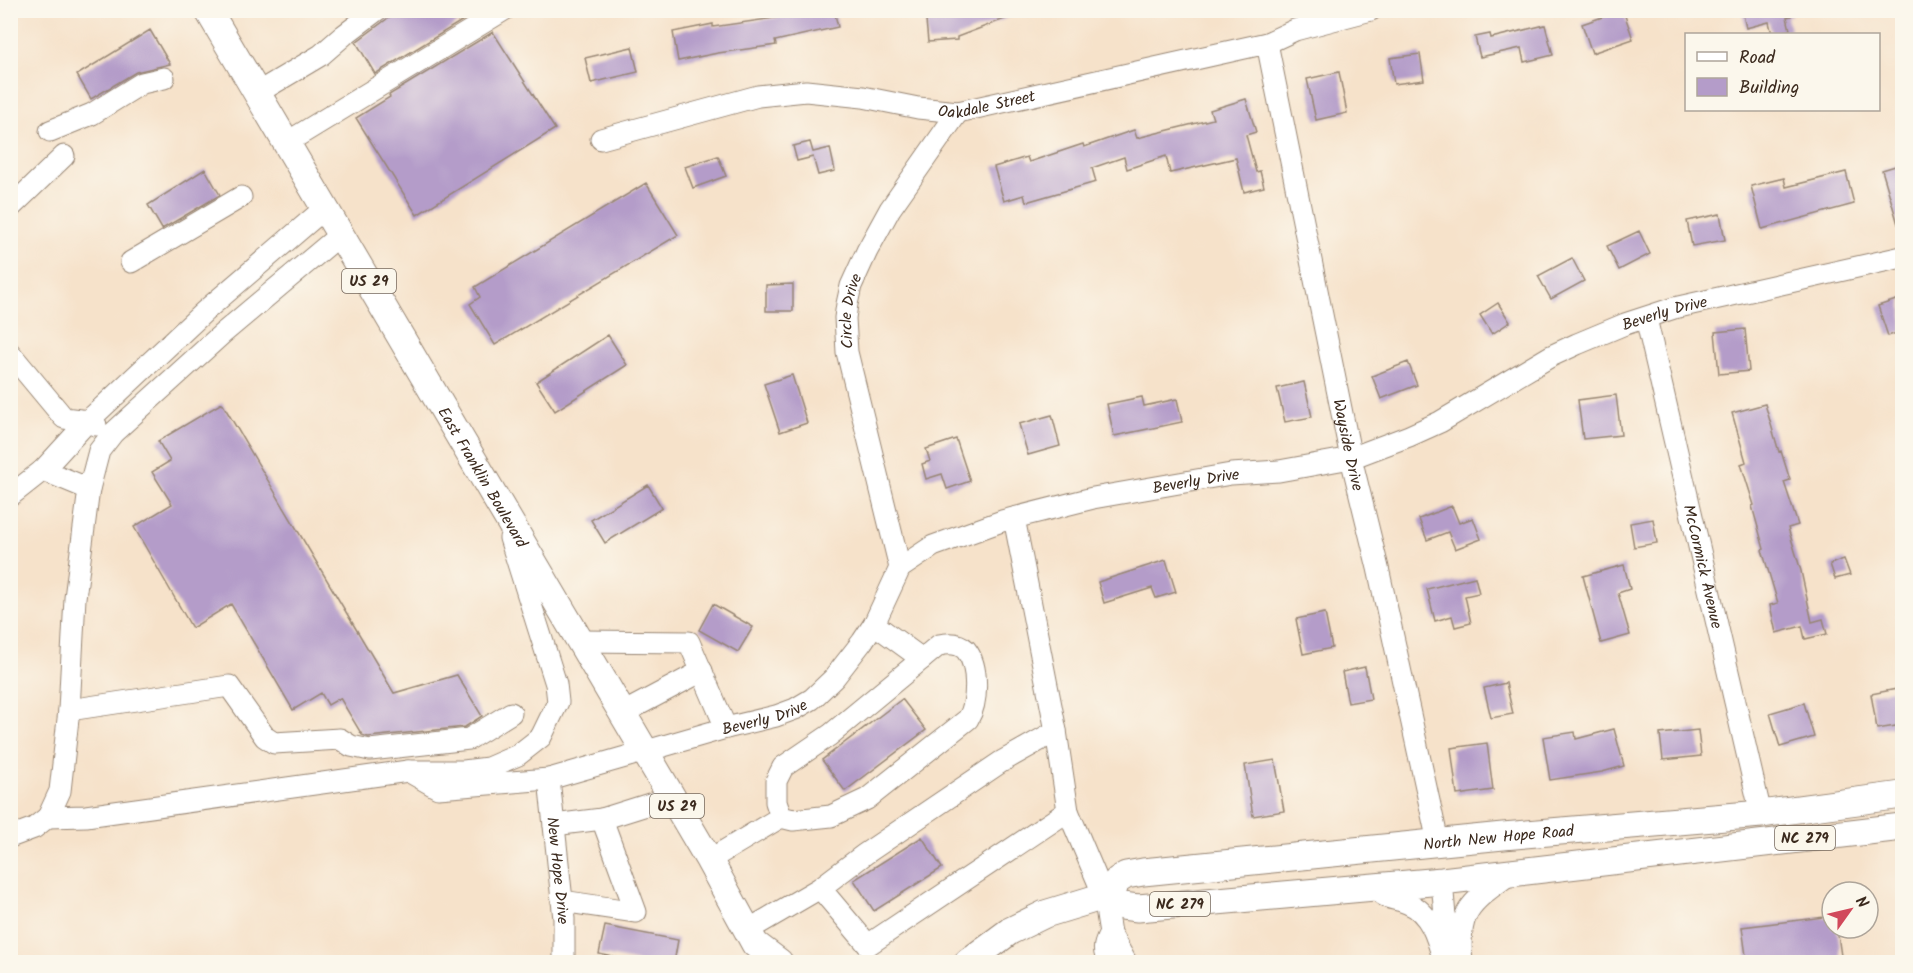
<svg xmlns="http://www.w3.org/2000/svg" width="1913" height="973" font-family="Kalam,sans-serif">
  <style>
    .building { fill: #b49cc9 }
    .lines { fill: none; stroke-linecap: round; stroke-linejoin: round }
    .minor-casing { stroke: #988674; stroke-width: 23 }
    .major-casing { stroke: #988674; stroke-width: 29 }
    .minor { stroke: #fff; stroke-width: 21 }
    .major { stroke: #fff; stroke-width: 27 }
    .labels { text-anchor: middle; stroke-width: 5; stroke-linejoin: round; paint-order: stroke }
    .shield { fill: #fbf7ec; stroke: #75685c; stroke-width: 1.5 }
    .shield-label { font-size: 15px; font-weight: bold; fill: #3b2a1e }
    .street-label { font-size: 16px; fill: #3b2a1e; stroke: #fbf7ec }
  </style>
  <rect width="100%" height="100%" fill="#fbf7ec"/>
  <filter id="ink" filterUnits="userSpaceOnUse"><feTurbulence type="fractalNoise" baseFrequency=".0167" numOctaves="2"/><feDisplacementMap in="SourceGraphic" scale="12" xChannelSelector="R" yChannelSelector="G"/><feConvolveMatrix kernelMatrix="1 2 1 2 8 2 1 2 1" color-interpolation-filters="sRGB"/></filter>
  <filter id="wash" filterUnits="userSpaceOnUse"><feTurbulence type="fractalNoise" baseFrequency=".008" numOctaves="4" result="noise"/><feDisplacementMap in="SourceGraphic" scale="24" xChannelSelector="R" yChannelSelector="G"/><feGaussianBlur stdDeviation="1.35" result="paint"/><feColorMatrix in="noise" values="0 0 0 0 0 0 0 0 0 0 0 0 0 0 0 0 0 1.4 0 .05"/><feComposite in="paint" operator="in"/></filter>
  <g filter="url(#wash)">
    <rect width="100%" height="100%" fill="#f6e2ca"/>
    <g id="blocks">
      <path class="building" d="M399,10H471L473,14L375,74L356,42Z
        M793,10H834L838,27L775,41L776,45L718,53L678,61L673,32L713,24V27L794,15Z
        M925,10H1023V12L957,37V40L928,42Z
        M1623,10L1633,39L1592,53L1582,24Z
        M1742,10H1791L1792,16L1787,17L1790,30L1772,34L1769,22L1746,28Z
        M1545,25L1553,55L1524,62L1521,48L1480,57L1475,37L1490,34L1491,38Z
        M150,30L170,64L136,72L91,99L77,75Z
        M493,32L555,129L417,215L356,118L390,97L389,95Z
        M632,47L638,72L591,83L585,58Z
        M1420,54L1424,80L1394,84L1390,58Z
        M1339,72L1347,113L1316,120L1307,79Z
        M1246,99L1256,132L1246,135L1256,172L1260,171L1264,187L1244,192L1236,158L1170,173L1166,156L1127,169L1124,157L1092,168L1096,182L1026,202L1024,195L1004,201L994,167L1027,157L1029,162L1083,144L1084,147L1134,130L1137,138L1213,119L1210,110Z
        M810,142L813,152L830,148L835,171L818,175L813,157L797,161L793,146Z
        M718,156L726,176L693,188L685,167Z
        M1902,164V223L1898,224L1882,170Z
        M205,169L220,195L162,229L148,205Z
        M1846,172L1854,204L1762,229L1751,186L1784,178L1786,187Z
        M646,183L678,235L495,345L470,304L480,297L475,287Z
        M1720,214L1725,240L1692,246L1687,221Z
        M1639,231L1650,254L1619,270L1607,246Z
        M1572,258L1584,281L1551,299L1538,276Z
        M793,284V311H766V285Z
        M1902,298V331L1888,336L1878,306Z
        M1498,303L1510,322L1492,334L1480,315Z
        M1745,329L1749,371L1719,374L1715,332Z
        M608,335L627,365L555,411L536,382Z
        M1408,362L1417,385L1381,399L1372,376Z
        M792,375L807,423L780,432L764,384Z
        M1304,382L1312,417L1285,422L1277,388Z
        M1616,395L1621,435L1583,439L1578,400Z
        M1142,397L1144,406L1177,399L1182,422L1114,436L1107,404Z
        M222,403L394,693L457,675L482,716L465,727L368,737L362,735L340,698L328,705L321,693L293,710L231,604L192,628L134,527L172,504L152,472L170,461L158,441Z
        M1765,404L1779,452L1781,451L1790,480L1784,482L1798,525L1788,528L1801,571L1812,622L1823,619L1827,634L1805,639L1802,626L1776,633L1770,605L1778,603L1762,550L1764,549L1752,506L1754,505L1741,464L1746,462L1732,413Z
        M1052,415L1060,446L1028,455L1019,424Z
        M956,439L970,481L947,489L942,474L926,479L922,464L930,461L926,449Z
        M648,485L662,508L605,543L591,520Z
        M1452,506L1459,523L1473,518L1481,539L1455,549L1448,532L1427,540L1419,519Z
        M1653,519L1657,543L1634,547L1630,523Z
        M1844,559L1850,575L1835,579L1830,564Z
        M1166,560L1176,592L1156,598L1152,588L1104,603L1098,582Z
        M1624,565L1630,589L1618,593L1630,635L1601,643L1583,576Z
        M1475,577L1479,593L1465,596L1471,623L1455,627L1452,616L1435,621L1427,589Z
        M713,604L753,627L738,652L699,630Z
        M1325,613L1332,648L1303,654L1296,619Z
        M1365,667L1371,699L1348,703L1342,672Z
        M1506,683L1513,714L1491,718L1484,688Z
        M1902,688V725L1877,729L1871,694Z
        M902,699L926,730L845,791L822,760Z
        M1804,703L1814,737L1780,747L1770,713Z
        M1614,729L1624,766L1602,772L1550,780L1543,737L1575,732L1576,739Z
        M1698,730L1701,756L1663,760L1660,734Z
        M1487,743L1493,790L1457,795L1451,748Z
        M1275,760L1284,811L1253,816L1245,765Z
        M922,837L942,868L874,911L854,880Z
        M1832,916V928H1837L1842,963H1747L1742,927Z
        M605,926L678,940L674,963H643L599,954Z"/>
    </g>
  </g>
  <g filter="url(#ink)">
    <use href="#blocks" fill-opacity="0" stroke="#988674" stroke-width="1.5"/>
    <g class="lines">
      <defs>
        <g id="minor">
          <path id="s1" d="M1267,43L1351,458L1378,568L1438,842"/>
          <path d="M257,93L321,55L344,35L377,10"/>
          <path d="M50,131L92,114L142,83L164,78"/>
          <path id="s2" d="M601,139L758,96L806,91L863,97L918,108L958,112L1267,43L1295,30L1371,10"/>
          <path d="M286,143L504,10"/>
          <path d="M10,208L64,156"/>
          <path d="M131,262L241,197"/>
          <path id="s3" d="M1646,318L1761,814"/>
          <path d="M10,353L64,418L88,421L205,311L325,208"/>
          <path d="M43,470L89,489"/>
          <path d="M10,496L43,470L88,421L96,425"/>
          <path d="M1014,518L1056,731"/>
          <path id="s4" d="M900,568L847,352L845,318L847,304L851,286L867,251L890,209L958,112"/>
          <path d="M874,624L922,659"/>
          <path d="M580,641L689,642L726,728"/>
          <path d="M69,710L229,686L265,737L274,743L340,739L351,746L370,750L469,739L511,713"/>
          <path d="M623,713L702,671"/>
          <path id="s5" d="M408,771L438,788L549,779L726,728L776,716L795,709L812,699L834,678L862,642L874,624L900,568L933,546L1002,521L1093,498L1231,474L1279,471L1351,458L1409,436L1440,422L1551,356L1577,344L1625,324L1674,308L1902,257"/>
          <path id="s6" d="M549,779L564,919V962"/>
          <path d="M48,817L60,791L69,710L75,598L89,489L99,451L113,433L222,334L341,234"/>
          <path d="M554,825L602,819"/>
          <path d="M10,837L34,828L48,817L86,816L408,771H464L488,768L518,755L541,737L558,702L556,684L510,538"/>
          <path d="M709,860L781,817L793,820L831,816L867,799L968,719C978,703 979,666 966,650C959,643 948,643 939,645L830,735L783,767L776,781V802L781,817"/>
          <path d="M1442,881L1448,952"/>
          <path d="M1374,886C1388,902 1389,896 1407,903C1431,912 1438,940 1444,962"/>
          <path d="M820,888L868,945L1068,811"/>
          <path d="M562,901L636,912L602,819L672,797"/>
          <path d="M748,930L820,888L865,854L1001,762L1056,731L1068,811L1104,896L1110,933L1126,962"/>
          <path d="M1107,959C1102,948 1105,943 1110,933"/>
          <path d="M1462,962C1457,910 1470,903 1510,874"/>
        </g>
        <g id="major">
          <path id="s7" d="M208,10L709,860L755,944L779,962"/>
          <path d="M1104,896L1122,906L1138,908L1442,881L1902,827"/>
          <path id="s8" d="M968,962L1010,931L1045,914L1104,896L1118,880L1126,875L1143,872L1503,836L1761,814L1902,795"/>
        </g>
      </defs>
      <use href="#minor" class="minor-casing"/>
      <use href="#major" class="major-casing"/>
      <use href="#minor" class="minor"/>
      <use href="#major" class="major"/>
    </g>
  </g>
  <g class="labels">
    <g class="shield">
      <rect x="342" y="269" width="54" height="24" rx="4.5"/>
      <rect x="650" y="794" width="54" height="24" rx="4.5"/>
      <rect x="1775" y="826" width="60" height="24" rx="4.5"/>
      <rect x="1150" y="892" width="60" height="24" rx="4.5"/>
    </g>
    <g class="shield-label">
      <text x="369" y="286">US 29</text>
      <text x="677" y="811">US 29</text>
      <text x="1805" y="843">NC 279</text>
      <text x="1180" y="909">NC 279</text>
    </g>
    <g class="street-label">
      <text dy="6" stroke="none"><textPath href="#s2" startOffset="394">Oakdale Street</textPath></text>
      <text dy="6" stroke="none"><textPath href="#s4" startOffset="264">Circle Drive</textPath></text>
      <text dy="6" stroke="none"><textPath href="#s5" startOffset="1396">Beverly Drive</textPath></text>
      <text dy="6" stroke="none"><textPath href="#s1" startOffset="410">Wayside Drive</textPath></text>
      <text dy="6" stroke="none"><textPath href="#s7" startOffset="542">East Franklin Boulevard</textPath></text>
      <text dy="6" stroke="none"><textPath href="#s5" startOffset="892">Beverly Drive</textPath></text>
      <text dy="6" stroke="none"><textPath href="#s3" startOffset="255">McCormick Avenue</textPath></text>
      <text dy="6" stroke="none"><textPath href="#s5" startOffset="370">Beverly Drive</textPath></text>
      <text dy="6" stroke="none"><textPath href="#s8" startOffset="558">North New Hope Road</textPath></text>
      <text dy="6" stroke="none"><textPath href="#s6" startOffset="92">New Hope Drive</textPath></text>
    </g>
  </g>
  <rect width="1913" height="973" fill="none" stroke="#fbf7ec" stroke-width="36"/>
  <rect x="1685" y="33" width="195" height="78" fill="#fbf7ec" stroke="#aea59a" stroke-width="1.5"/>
  <rect x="1697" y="52" width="30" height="9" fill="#ffffff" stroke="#aea59a" stroke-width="1.5"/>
  <text x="1739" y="63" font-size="18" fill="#3b2a1e">Road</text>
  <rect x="1697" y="78" width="30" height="18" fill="#b49cc9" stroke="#aea59a" stroke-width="1.5"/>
  <text x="1739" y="93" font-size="18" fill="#3b2a1e">Building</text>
  <g transform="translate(1850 910) rotate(56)"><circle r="28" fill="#fbf7ec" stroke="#aea59a" stroke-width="1.5"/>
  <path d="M0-4.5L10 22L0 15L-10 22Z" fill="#d1495b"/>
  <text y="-9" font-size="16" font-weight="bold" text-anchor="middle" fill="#3b2a1e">N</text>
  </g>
</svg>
